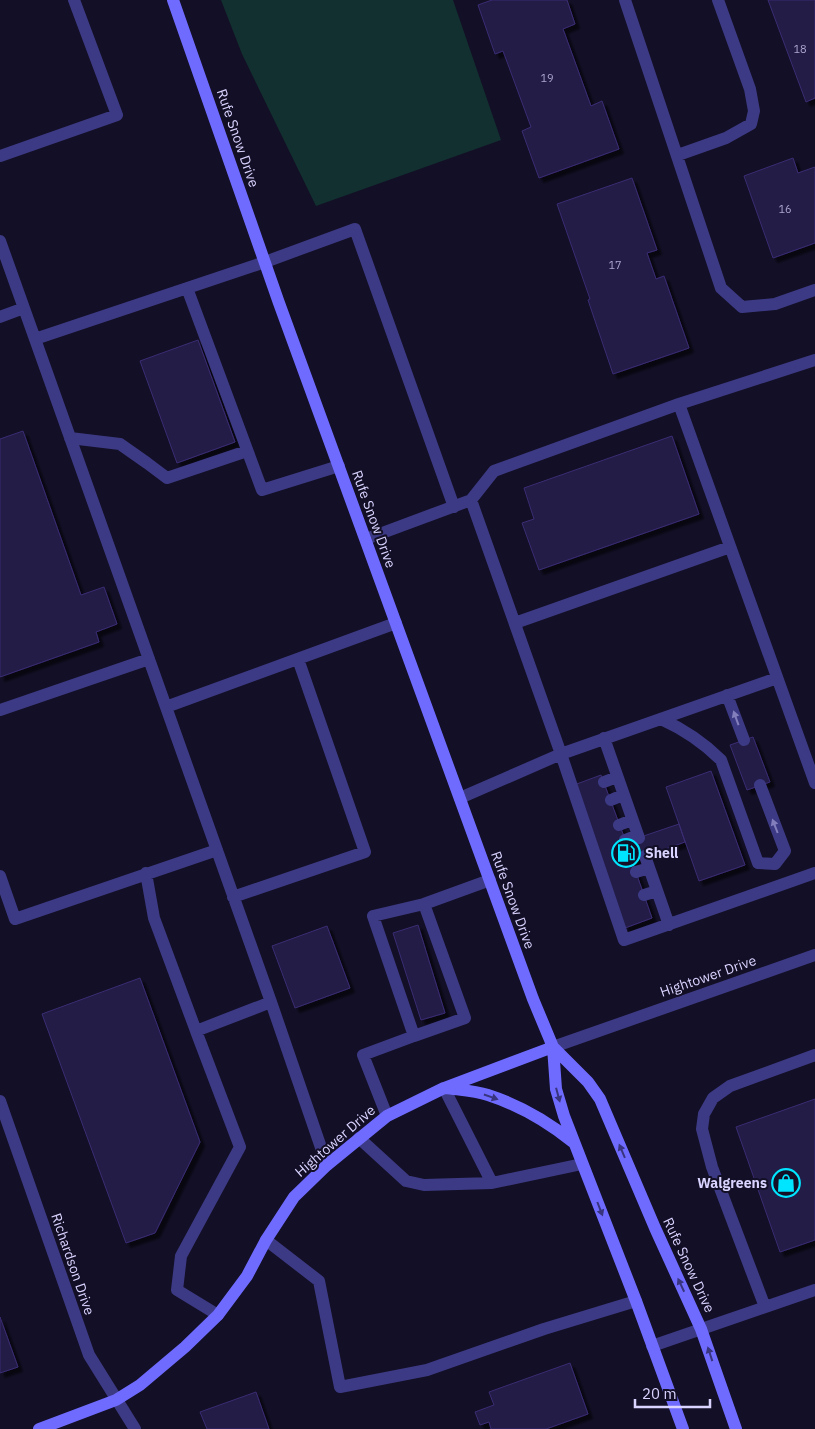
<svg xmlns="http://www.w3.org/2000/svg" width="815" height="1429" font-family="'IBM Plex Sans',sans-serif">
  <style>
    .green { fill: #12302f }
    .building { fill: #241b47; stroke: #3b2d73; filter: url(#shadow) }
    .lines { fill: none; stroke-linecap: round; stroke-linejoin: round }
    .service { stroke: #3d3a85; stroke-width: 12 }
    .minor { stroke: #3d3a85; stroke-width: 12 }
    .tertiary { stroke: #3d3a85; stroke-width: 12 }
    .secondary { stroke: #6f6bff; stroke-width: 12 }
    .oneway { fill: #837fbc }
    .oneway2 { fill: #38347d }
    .labels { text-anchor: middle; stroke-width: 4; stroke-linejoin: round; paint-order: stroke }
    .number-label { font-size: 11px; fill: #aca6d1 }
    .street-label { font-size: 14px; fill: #d9d4ff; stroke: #130f26 }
    .poi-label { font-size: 14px; font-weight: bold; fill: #d9d4ff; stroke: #130f26; text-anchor: start }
  </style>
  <defs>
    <filter id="shadow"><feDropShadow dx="4.5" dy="4.5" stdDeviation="1" flood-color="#0009"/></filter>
  </defs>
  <rect width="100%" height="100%" fill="#130f26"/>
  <path class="green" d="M221,0H453L501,140L316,206L242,54Z"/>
  <path class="building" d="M492,0H567L575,24L563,29L591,106L602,101L619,149L539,178L522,131L531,127L503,51L495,54L478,5Z
    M768,0H815V98L806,102Z
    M793,158L798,173L815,167V243L773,258L744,176Z
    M632,178L657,250L647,253L656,279L664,276L689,348L613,374L588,300L590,299L557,204Z
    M198,340L235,442L177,463L140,361Z
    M23,431L81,595L104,587L117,624L96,632L99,642L0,677V439Z
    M672,436L699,514L539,570L522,523L534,519L524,488Z
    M753,737L770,782L747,790L730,745Z
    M711,771L745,865L699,881L666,787Z
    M601,775L626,842L679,824L685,842L632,861L652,918L625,928L574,785Z
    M418,925L445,1013L421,1020L393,933Z
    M327,926L350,988L295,1008L272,946Z
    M140,978L200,1142L155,1233L126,1243L42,1014Z
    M815,1099V1240L780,1252L736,1127Z
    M0,1317L18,1367L0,1373Z
    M570,1363L588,1414L546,1429H491L489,1422L480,1425L475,1412L494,1405L489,1392Z
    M256,1392L269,1429H207L200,1412Z"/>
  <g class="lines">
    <path class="service" d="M625,0L721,288L742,307L775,304L815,290
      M678,155L726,138L751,124L754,111L750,89L718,0
      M0,156L117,115L74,0
      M0,241L35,339L265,262L355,229L454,507
      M187,288L262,490L339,466
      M0,317L24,308
      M35,339L271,1002L327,1165
      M679,404L815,360
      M70,438L120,444L147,463L167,478L247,451
      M366,539L471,500L494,471L679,404L815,783
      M515,623L730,547
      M777,678L561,754L624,940L815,873
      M727,695L744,740
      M166,707L396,623
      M0,710L149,659
      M661,719C683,729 703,742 721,760L758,863L775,864
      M604,738L639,838
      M604,782L617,777
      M760,785L785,851L775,864
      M460,798L561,754L471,500
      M611,800L623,795
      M619,825L632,820
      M625,840L638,835
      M645,856L669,925
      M636,872L649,868
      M146,873L154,918L196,1031
      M0,876L15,919L217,850
      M644,895L657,891
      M233,897L365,852L298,659
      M424,904L490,880
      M444,1088L492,1183L582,1164
      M387,1116L363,1055L414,1036L373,916L424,904L465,1018L414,1036
      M359,1138L406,1181L424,1185L492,1183
      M266,1240L319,1281L340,1387L427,1370L544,1329L636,1301
      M765,1307L712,1167L702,1129L704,1114L713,1098L730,1086L815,1055
      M218,1315L177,1290L181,1256L240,1147L196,1031L271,1002
      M652,1346L815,1290"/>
    <path class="minor" d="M0,1101L89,1355L135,1429"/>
    <path class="tertiary" d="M553,1047L815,955"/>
    <path class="secondary" d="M173,0L279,303L533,999L553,1047L556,1089L564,1116L636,1301L683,1429
      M553,1047L588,1082L600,1099L655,1228L701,1329L736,1429
      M446,1088C460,1090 475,1091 488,1095C519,1105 548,1122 573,1142
      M39,1429L116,1400L140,1385L185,1347L218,1315L247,1276L266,1240L294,1197L327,1165L387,1116L444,1088L553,1047"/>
  </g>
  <defs><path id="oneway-solid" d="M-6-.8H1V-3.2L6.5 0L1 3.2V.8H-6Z" transform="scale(1.25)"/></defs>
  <g class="oneway">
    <use href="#oneway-solid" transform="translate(736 718) rotate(-110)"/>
    <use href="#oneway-solid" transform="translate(775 826) rotate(-111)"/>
  </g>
  <g class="oneway2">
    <use href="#oneway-solid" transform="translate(558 1095) rotate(75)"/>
    <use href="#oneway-solid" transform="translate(491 1097) rotate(19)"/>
    <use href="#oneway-solid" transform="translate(622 1151) rotate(-113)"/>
    <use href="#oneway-solid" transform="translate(600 1209) rotate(69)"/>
    <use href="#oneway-solid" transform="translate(681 1285) rotate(-115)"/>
    <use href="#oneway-solid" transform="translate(710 1354) rotate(-108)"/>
  </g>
  <defs>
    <symbol id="fuel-ring" viewBox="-11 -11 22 22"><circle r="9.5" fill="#130f26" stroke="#00e5ff" stroke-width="1.5"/><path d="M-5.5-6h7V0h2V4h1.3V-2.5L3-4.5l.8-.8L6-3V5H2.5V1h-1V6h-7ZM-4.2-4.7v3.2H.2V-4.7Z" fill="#00e5ff"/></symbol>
    <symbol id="shop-ring" viewBox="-11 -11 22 22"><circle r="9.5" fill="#130f26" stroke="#00e5ff" stroke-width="1.5"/><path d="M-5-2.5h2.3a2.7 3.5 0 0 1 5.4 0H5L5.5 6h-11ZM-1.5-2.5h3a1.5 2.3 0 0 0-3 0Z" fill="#00e5ff"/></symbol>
  </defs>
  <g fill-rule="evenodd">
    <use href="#fuel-ring" x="610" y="837" width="32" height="32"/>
    <use href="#shop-ring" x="770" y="1167" width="32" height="32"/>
  </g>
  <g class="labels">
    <g class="number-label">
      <text x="800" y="53">18</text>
      <text x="547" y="82">19</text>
      <text x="785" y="213">16</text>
      <text x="615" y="269">17</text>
    </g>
    <g class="street-label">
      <text transform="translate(238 138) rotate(71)" y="5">Rufe Snow Drive</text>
      <text transform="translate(374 519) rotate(70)" y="5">Rufe Snow Drive</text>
      <text transform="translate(513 900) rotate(70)" y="5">Rufe Snow Drive</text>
      <text transform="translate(708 976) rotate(-19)" y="5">Hightower Drive</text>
      <text transform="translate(335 1141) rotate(-41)" y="5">Hightower Drive</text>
      <text transform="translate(73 1264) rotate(71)" y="5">Richardson Drive</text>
      <text transform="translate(689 1265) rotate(65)" y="5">Rufe Snow Drive</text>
    </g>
    <g class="poi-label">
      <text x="645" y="858">Shell</text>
      <text x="767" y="1188" text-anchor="end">Walgreens</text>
    </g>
  </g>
  <path d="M635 1399v8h75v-8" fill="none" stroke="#d9d4ff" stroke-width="2.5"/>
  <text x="642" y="1399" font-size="15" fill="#d9d4ff" stroke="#130f26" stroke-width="4" paint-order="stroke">20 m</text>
</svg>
